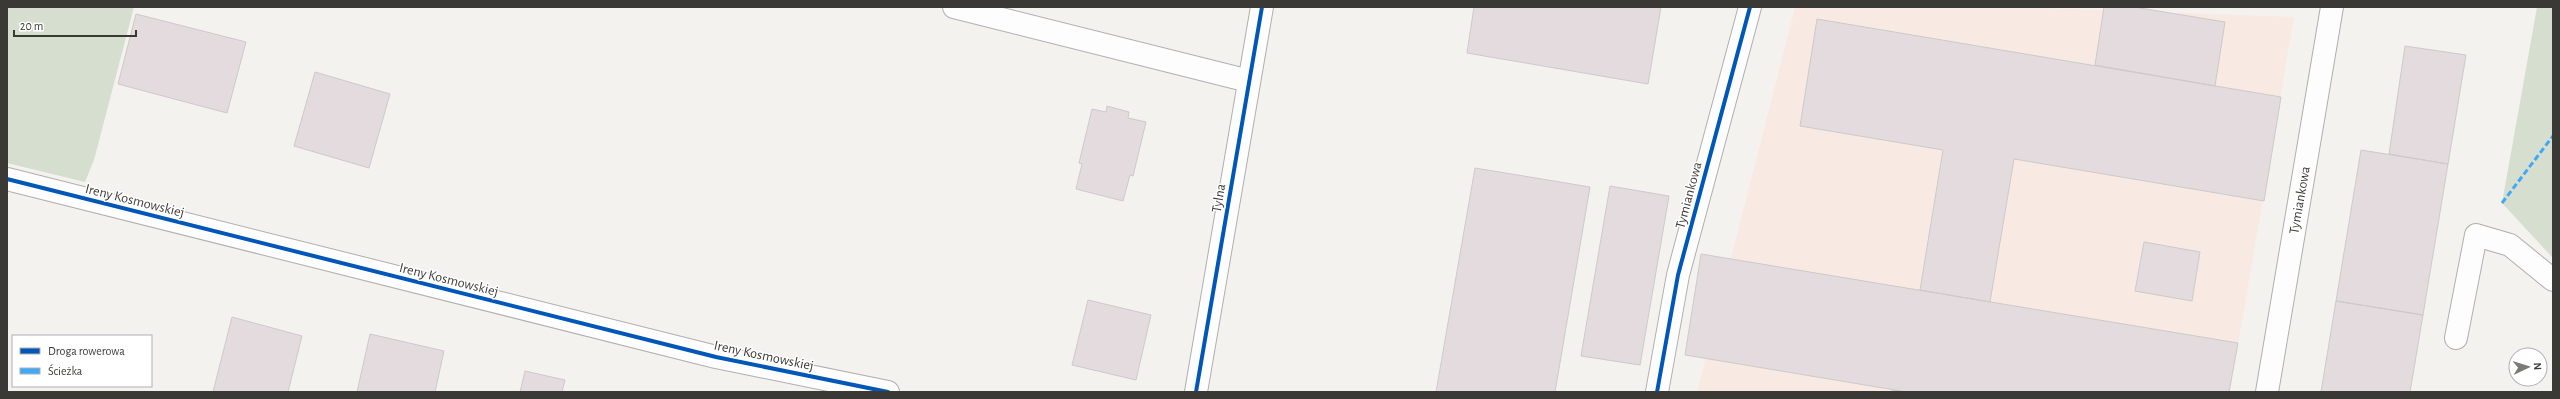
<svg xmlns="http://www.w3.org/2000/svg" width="2560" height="399" font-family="'Alegreya Sans',sans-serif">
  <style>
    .industrial { fill: #f8eae3 }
    .green { fill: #d6decf }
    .building { fill: #e3dbdd; stroke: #cccaca }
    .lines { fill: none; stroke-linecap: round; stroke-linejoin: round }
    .street-casing { stroke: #b1afae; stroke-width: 24 }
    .street { stroke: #fdfdfd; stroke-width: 22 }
    .quiet { stroke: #3fa9f5; stroke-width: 3; stroke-dasharray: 6 3; stroke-linecap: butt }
    .cycleway-casing { stroke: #fff; stroke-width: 6 }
    .cycleway { stroke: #0057b8; stroke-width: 4 }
    .labels { text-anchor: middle; stroke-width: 3; stroke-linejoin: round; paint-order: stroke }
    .street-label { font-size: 14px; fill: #3a3936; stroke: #fff }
  </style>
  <rect width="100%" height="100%" fill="#f4f2ef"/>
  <path class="industrial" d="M1795,7H2018L2294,17L2230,392H1697Z"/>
  <path class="green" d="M7,7H134L94,160L85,182L7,163Z
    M2537,7H2553V258L2502,203Z"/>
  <path class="building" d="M1474,7H1661L1648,84L1467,53Z
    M2104,7H2134L2225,22L2215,86L2095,65Z
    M136,14L246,42L227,113L118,84Z
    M1817,19L2281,97L2264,201L2014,159L1990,302L1920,290L1943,150L1800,126Z
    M2405,46L2466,55L2448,164L2389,154Z
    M315,72L390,94L369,168L294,146Z
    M1107,106L1129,112L1128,118L1146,122L1133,176L1130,175L1123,201L1076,189L1082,164L1079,163L1092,109L1106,112Z
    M2361,150L2448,164L2423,315L2336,301Z
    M1475,168L1590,187L1555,392H1436Z
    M1610,186L1669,196L1640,365L1581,356Z
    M2144,242L2200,252L2192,301L2135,291Z
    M1701,254L2238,343L2229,392H1907L1685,355Z
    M1088,300L1151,315L1136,380L1072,365Z
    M2336,301L2423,315L2410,392H2321Z
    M232,317L302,336L288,392H213Z
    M370,334L444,351L435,392H357Z
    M525,371L565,380L562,392H520Z
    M1892,390L1907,392H1892Z"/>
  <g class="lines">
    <defs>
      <path id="street" d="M954,7L1249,81
        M7,179L716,357L888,392
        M2456,338L2476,235L2510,245L2553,280
        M1196,392L1262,7
        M1657,392L1678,275L1750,7
        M2267,392L2332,7"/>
    </defs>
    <use href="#street" class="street-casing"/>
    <use href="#street" class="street"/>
    <path class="quiet" d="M2502,203L2553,136"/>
    <defs>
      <path id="cycleway" d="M7,179L716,357L888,392
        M1196,392L1262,7
        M1657,392L1678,275L1750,7"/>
    </defs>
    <use href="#cycleway" class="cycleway-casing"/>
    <use href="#cycleway" class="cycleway"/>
  </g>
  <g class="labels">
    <g class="street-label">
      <text transform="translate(1688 195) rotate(-75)" y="5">Tymiankowa</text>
      <text transform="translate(1218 198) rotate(-80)" y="5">Tylna</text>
      <text transform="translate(135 200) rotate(14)" y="5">Ireny Kosmowskiej</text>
      <text transform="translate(2299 200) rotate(-80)" y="5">Tymiankowa</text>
      <text transform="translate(449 279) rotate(14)" y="5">Ireny Kosmowskiej</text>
      <text transform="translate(764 355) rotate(12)" y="5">Ireny Kosmowskiej</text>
    </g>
  </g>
  <rect width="2560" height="399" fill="none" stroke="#3a3936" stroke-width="16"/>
  <rect x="12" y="335" width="140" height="52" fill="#ffffff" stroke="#b0b0af"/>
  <rect x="20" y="348" width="20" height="6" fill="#0057b8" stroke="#b0b0af"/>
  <text x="48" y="355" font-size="12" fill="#3a3936">Droga rowerowa</text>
  <rect x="20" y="368" width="20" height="6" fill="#3fa9f5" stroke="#b0b0af"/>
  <text x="48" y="375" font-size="12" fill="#3a3936">Ścieżka</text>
  <g transform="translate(2528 367) rotate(86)"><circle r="19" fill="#ffffff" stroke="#b0b0af"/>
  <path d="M0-3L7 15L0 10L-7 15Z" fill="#7b7a77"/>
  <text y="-6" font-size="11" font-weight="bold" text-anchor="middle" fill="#3a3936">N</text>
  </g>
  <path d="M14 30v6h122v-6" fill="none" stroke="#3a3936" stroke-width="2"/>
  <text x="20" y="30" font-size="12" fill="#3a3936" stroke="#ffffff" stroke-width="3" paint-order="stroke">20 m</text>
</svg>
